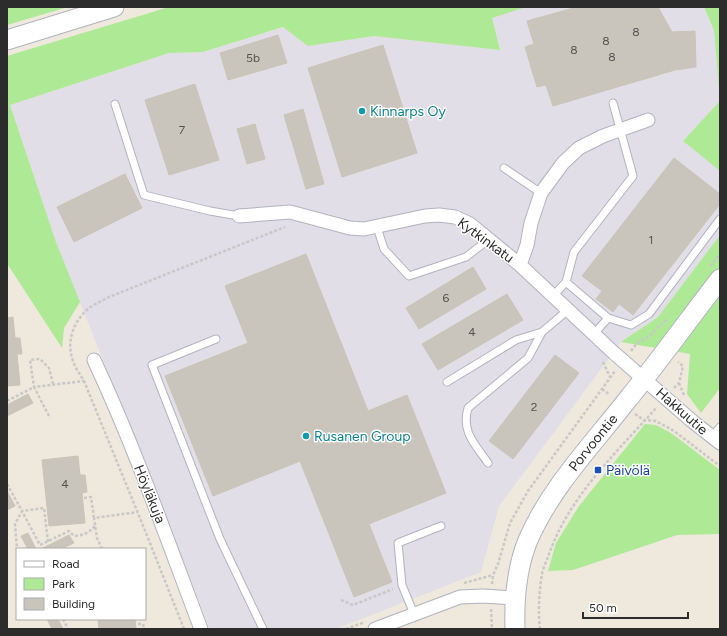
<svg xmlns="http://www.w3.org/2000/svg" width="727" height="636" font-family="Figtree,sans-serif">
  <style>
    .industrial { fill: #e1dee7 }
    .green { fill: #aee995 }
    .building { fill: #cac5bc; stroke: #cac4b6 }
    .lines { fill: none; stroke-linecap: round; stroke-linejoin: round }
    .lane-casing { stroke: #b1b3c0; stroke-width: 9 }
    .street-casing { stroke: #b1b3c0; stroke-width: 15 }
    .secondary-casing { stroke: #b1b3c0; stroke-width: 21 }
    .path { stroke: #c8c8c8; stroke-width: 2.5; stroke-dasharray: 3 2; stroke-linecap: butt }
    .lane { stroke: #fff; stroke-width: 7 }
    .street { stroke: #fff; stroke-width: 13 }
    .secondary { stroke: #fff; stroke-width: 19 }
    .culture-dot { fill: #0f9aa8; stroke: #fff; stroke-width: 1.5 }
    .transit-dot { fill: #1a4fb4; stroke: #fff; stroke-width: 1.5 }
    .labels { text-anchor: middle; stroke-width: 3; stroke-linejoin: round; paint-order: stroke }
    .number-label { font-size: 12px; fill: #545250 }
    .culture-label { font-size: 14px; fill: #0d838f; stroke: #fff; text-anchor: start }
    .street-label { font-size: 14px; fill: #2c2c2c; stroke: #fff }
    .transit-label { font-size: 14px; fill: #164399; stroke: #fff; text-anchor: start }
  </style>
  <rect width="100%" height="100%" fill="#efe8dd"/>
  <path class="industrial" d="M526,7H704L714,30L720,101L683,141L720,171V235L658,317L621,342L499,506L481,572L336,629H210L56,242L10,105L169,53L203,52L284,27L308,46L374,36L500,50L492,18Z"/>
  <path class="green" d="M7,7H68L7,25Z
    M169,7H526L492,18L500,50L374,36L308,46L283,27L203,52L169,53L10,105L56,242L80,302L64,328L62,348L8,265L7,266V56Z
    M704,7H720V171L683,141L720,101L714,30Z
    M720,235V388L701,413L687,394L690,354L621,342L658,317Z
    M645,424L656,425L671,433L720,470V534L677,535L573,570L548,571L556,543L579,506Z"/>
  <path class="building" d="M577,7H658L672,32L695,31L696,67L675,70L553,106L546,85L537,87L525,47L534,44L527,21Z
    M278,35L287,63L228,80L220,53Z
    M383,45L417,153L342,177L308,68Z
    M195,84L219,160L169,175L145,100Z
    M303,109L324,184L306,189L284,115Z
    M255,124L265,159L247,164L237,129Z
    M674,158L720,194V204L633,315L619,304L613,312L596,299L602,291L582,276Z
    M125,174L142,208L74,242L57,207Z
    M306,254L368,411L407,395L446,493L369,524L392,582L354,597L300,461L213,496L165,376L248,343L225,286Z
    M473,267L486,289L419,329L406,308Z
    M507,294L523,320L438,370L422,344Z
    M13,317L15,338H20L22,354H17L20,385L7,386V318Z
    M555,355L579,373L513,459L489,441Z
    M28,394L33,403L7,416V405Z
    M78,456L80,475H85L87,492L82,493L85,523L49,526L42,460Z
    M7,491L15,506L7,510Z
    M28,533L36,549H28L21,536Z
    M69,535L74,543L61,549H41Z
    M47,619H58L63,629H52Z
    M98,619H138H135L136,629H99Z"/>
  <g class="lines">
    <defs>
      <path id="lane" d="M115,104L144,195L210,211L239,216
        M504,168L541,193
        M377,227L384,249L409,276L466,257L488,240
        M566,282L608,318L594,334
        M553,296L566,282L574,252L633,176L613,103
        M608,318L631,325L649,314L720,219
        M216,339L152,365L220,539L263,629
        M447,382L516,340L542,332L568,310
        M712,437L720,427
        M488,463C475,444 461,432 468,408L528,358L542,332
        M414,614L402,585L398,543L441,526"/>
      <path id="street" d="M239,216L290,212L350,228L364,229L425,216L439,215L455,217L470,224L520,265L614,353L692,421L720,443
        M520,265L527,245L531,223L541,193L563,163L579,148L603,136L648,120
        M94,360C135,448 167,539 201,629
        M375,629L460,597L483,596L515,598"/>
      <g id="secondary">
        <path d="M7,40L114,7"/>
        <path id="s1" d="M515,629C514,600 517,567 528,540C551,487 593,444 628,399C660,360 689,319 720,279"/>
      </g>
    </defs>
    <use href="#lane" class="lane-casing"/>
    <use href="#street" class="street-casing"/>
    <use href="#secondary" class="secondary-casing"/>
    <path class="path" d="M710,266L720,254
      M631,351L637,343L648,337L667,319
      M603,362L610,377
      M679,383L684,395
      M53,384L49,368L40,359L30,360L34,387L84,381
      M674,388L679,383L683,366L678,362
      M602,389L610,395
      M7,401L34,387L50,418
      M635,414L644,420L656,421L674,431L720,466
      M7,484L22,511L15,524L17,549
      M84,498L91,497L94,518
      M48,542L44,508L22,511L40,545L69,531L74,536C84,535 89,533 95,526
      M102,549L97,538L94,518L138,512
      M464,583L493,575
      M492,584L493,575L498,564L510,523L528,491L615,371
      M341,600L353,605L393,589
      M491,609L492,629
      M63,619L68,629
      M138,624H143L144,629
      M184,629L144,528L84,381C80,374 75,368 73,361C67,345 71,327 83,314C89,306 100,302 109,297L285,227
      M346,629L365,622
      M540,629C538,611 539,592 542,574C543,568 546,562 548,557C568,497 617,452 657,407"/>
    <use href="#lane" class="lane"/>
    <use href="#street" class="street"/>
    <use href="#secondary" class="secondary"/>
  </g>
  <g class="culture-dot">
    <circle cx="362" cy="111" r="4"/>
    <circle cx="306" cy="436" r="4"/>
  </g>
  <rect class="transit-dot" x="594" y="466" width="8" height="8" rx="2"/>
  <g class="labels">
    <g class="number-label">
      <text x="636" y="36">8</text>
      <text x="606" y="45">8</text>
      <text x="574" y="54">8</text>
      <text x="612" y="61">8</text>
      <text x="253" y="62">5b</text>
      <text x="182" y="134">7</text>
      <text x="651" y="244">1</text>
      <text x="446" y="302">6</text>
      <text x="472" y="336">4</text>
      <text x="534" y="411">2</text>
      <text x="65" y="488">4</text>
    </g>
    <g class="culture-label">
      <text x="370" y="116">Kinnarps Oy</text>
      <text x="314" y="441">Rusanen Group</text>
    </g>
    <g class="street-label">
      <text transform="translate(486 240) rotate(36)" y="5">Kytkinkatu</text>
      <text transform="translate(682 411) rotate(41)" y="5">Hakkuutie</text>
      <text dy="5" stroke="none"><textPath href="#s1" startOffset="208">Porvoontie</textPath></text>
      <text transform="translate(150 494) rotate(68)" y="5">Höyläkuja</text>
    </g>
    <g class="transit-label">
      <text x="606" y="475">Päivölä</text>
    </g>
  </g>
  <rect width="727" height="636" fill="none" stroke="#2c2c2c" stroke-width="16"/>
  <rect x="16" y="548" width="130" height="72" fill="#ffffff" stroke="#ababab"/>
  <rect x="24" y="561" width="20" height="6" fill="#ffffff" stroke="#ababab"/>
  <text x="52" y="568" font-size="12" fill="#2c2c2c">Road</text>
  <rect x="24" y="578" width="20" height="12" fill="#aee995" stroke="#ababab"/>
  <text x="52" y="588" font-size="12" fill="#2c2c2c">Park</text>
  <rect x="24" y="598" width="20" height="12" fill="#cac5bc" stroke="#ababab"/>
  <text x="52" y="608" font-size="12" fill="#2c2c2c">Building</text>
  <path d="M583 612v6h105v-6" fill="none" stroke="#2c2c2c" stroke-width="2"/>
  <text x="589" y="612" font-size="12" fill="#2c2c2c" stroke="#ffffff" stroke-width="3" paint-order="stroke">50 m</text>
</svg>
